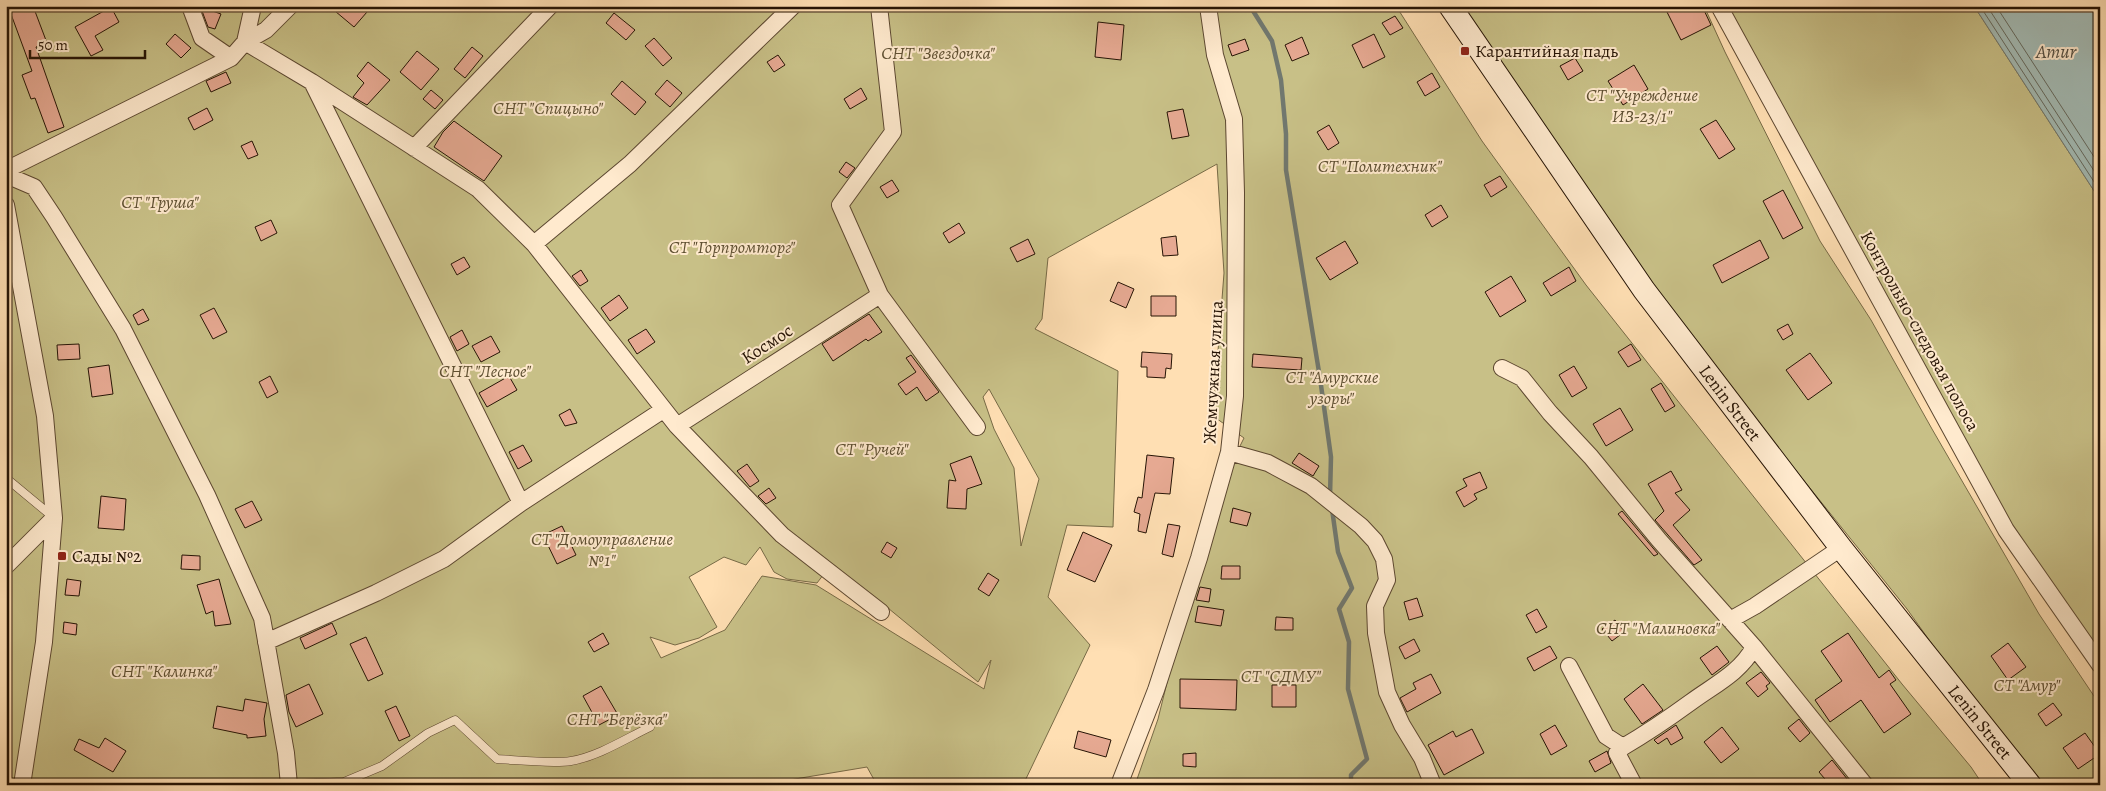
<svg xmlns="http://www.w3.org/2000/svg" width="2106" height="791" font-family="Alegreya,serif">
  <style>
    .green { fill: #c8c087; stroke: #776a46; fill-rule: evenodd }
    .water { fill: #a3bbb5; stroke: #71786f }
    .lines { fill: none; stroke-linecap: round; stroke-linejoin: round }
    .shore { stroke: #64685d; stroke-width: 1 }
    .stream { stroke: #71786f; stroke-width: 4.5 }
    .building { fill: #e6a992; stroke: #261405 }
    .lane-casing { stroke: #5c4730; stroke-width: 9 }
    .street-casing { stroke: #5c4730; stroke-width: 18 }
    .secondary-casing { stroke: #261405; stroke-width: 24 }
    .lane { stroke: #ffeace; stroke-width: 8 }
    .street { stroke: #ffeace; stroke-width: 16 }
    .secondary { stroke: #ffeace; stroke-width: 22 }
    .poi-dot { fill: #8f2418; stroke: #ffeace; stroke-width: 2 }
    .labels { text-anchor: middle; stroke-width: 4; stroke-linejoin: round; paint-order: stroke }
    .poi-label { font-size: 18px; fill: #261405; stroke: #ffeace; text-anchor: start }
    .park-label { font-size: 18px; font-style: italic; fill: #5f5032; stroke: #ffeace }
    .street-label { font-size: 18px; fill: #261405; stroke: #ffeace }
    .water-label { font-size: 19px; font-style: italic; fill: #524e43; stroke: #ffeace }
  </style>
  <rect width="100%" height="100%" fill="#ffdfb3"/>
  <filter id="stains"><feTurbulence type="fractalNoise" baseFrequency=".004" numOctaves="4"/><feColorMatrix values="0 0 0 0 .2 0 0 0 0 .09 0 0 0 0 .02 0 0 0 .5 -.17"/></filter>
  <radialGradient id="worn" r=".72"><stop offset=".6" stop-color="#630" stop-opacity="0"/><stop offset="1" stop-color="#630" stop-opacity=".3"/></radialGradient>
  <path class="green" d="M6,6H1396L1482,141L1586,285L1902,684L1971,767L1983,785H1135L1158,719L1181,626L1231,464L1244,438L1213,416L1224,273L1217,164L1048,258L1042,319L1035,329L1118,371L1113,527L1067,525L1048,597L1090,645L1023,785H877L867,767L759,785H6ZM989,389L1039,479L1021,546L1014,468L994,429L983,397ZM760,547L774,572L787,579L817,583L830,566L877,599L978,682L991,660L984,689L816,585L762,576L725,630L661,658L650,637L675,645L699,638L717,627L689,577L724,557L746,565Z
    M1457,6H1704L1725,52L1820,241L1871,320L1932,429L2039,614L2100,705V785H2045L1957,679L1907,609L1659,300Z
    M1721,6H1974L2100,200V677L1986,498Z"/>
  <path class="water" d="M1974,6H2100V200Z"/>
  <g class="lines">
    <path class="shore" d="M1980,6L2100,191
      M1987,6L2100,180
      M1996,6L2100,166"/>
    <path class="stream" d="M1250,6L1272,41L1281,80L1286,134V170L1320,378L1331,457L1330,496
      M1332,509L1338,552L1352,588L1339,609L1349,642L1348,689L1367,759L1351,775V785"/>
  </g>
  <path class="building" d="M8,6H33L47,43L36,47L64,127L48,133L35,98L31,99L22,75L32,71Z
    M329,6H359L367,12L354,27Z
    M1674,6H1702L1711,25L1681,40L1666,10Z
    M111,7L119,22L95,36L103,50L91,56L75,27Z
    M204,8L221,14L215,29L208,27L202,11Z
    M614,13L635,30L626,40L606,23Z
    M1395,16L1403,28L1390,35L1382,23Z
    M1098,22L1124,25L1121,60L1095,57Z
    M175,34L191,48L181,58L166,44Z
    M1374,34L1385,57L1363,68L1352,45Z
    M1302,37L1309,54L1292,61L1285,45Z
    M654,38L672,58L663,66L645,46Z
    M1245,39L1249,50L1232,56L1228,45Z
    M472,47L483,56L465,78L454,69Z
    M417,51L439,69L421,90L400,72Z
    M778,55L785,65L774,72L767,62Z
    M1575,58L1583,71L1568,80L1560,66Z
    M368,62L390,80L367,105L353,97L364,83L357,76Z
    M1634,65L1648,89L1623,105L1608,81Z
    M226,72L231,83L211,92L206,81Z
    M1432,73L1440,87L1425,96L1417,82Z
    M667,80L682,93L670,107L655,94Z
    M622,81L646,102L635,115L611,94Z
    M861,88L867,99L850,109L844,99Z
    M431,90L443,100L435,109L423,99Z
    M207,108L213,120L194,130L188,118Z
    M1183,109L1189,136L1172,139L1167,112Z
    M1716,120L1735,149L1719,159L1700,129Z
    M454,121L502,156L484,181L434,147L443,132Z
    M1329,125L1339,143L1328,150L1317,132Z
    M252,141L258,155L248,159L241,146Z
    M846,162L855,168L847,178L839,172Z
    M1500,176L1507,187L1491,197L1484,185Z
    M892,180L899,191L887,198L880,187Z
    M1783,190L1803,228L1783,239L1763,201Z
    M1441,205L1448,217L1432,227L1425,215Z
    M271,220L277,233L261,241L255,227Z
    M959,223L965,233L949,243L943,233Z
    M1176,236L1178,255L1163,256L1161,238Z
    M1028,239L1035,254L1017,262L1010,248Z
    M1760,240L1769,258L1722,283L1713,265Z
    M1345,241L1358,263L1330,280L1316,258Z
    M464,257L470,267L457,275L451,264Z
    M1569,267L1576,281L1551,296L1543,283Z
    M581,270L588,281L580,286L572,276Z
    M1511,276L1526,301L1500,317L1485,292Z
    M1118,282L1134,289L1126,308L1110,301Z
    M619,295L628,308L610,321L601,308Z
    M1151,296H1176V316H1151Z
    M214,308L227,332L213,339L200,315Z
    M143,309L149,320L138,325L133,315Z
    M869,314L882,332L868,341L866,339L833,361L822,344Z
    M1788,324L1793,334L1783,340L1777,330Z
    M646,329L655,342L637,354L628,340Z
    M462,330L469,344L457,351L450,337Z
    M491,336L500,352L481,362L472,346Z
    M79,344L80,359L58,360L57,345Z
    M1631,344L1641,360L1628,367L1618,352Z
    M1142,352L1172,354L1171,369L1166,368L1165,378L1147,377V367H1141Z
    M1810,353L1832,383L1808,400L1786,370Z
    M1253,354L1302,358L1301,370L1252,367Z
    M911,355L939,392L926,401L917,387L906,395L898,384L916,372L906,358Z
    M109,365L113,394L92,397L88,368Z
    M1574,366L1587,388L1572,397L1559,375Z
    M270,376L278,392L267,398L259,382Z
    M509,376L517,390L487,407L479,393Z
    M1661,383L1675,406L1665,412L1651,389Z
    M1620,408L1633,430L1606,446L1593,424Z
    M570,409L577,423L565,426L559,415Z
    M523,445L532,461L518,469L509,452Z
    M1299,453L1319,466L1313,476L1292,463Z
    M1147,455L1174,458L1170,494L1155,493L1146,533L1138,531L1140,514L1134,512L1138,497L1142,498Z
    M971,456L982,484L967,489L966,509L947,508L949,480L956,481L950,464Z
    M747,464L759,481L750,487L737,471Z
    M1671,471L1682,490L1675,493L1690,510L1673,525L1702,560L1694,565L1655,520L1664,511L1648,484Z
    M1480,472L1487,488L1474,494L1477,499L1464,507L1456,492L1467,486L1463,479Z
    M769,488L776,498L766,504L758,496Z
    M101,496L126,499L124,530L98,528Z
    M252,501L262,520L245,528L235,509Z
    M1233,508L1251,513L1247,526L1230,522Z
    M1622,511L1658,554L1654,556L1618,514Z
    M1168,524L1180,526L1173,557L1162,554Z
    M562,526L576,555L557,564L543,535Z
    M1083,532L1112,545L1095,582L1067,570Z
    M887,542L897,548L891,558L881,552Z
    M182,555L200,556V570L181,569Z
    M1222,566H1240V579H1221Z
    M988,573L999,580L989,596L978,589Z
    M67,579L81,581L79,596L65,595Z
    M219,579L231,624L215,626L213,611L206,614L197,585Z
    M1200,587L1211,589L1209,602L1196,600Z
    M1417,598L1423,616L1409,620L1404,602Z
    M1198,606L1224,610L1221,626L1195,622Z
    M1537,609L1547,627L1536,633L1526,615Z
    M1276,617L1293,618V630H1275Z
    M1615,620L1624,632L1612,641L1602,629Z
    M64,622L77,624L76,635L63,633Z
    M332,623L337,634L305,649L300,638Z
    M603,633L609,644L594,652L588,642Z
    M1848,633L1879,678L1889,670L1896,680L1890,684L1911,714L1884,733L1861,700L1830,722L1815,700L1842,681L1821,651Z
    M366,637L383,674L368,681L350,644Z
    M1414,639L1420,651L1405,659L1399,647Z
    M2008,643L2026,667L2008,680L1991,656Z
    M1550,646L1557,658L1534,671L1527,658Z
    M1717,646L1729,662L1712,675L1700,658Z
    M1761,672L1770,683L1766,686L1768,689L1758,697L1746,683Z
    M1431,674L1441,693L1407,712L1400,698L1416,689L1413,683Z
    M1180,679L1237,680L1236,710L1180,708Z
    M309,684L323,714L296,727L289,712L286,695Z
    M1643,684L1663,710L1642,724L1624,699Z
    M1272,685H1296V707H1272Z
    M601,686L618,715L599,725L583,696Z
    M245,699L267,703L264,719L266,736L247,738V735L213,728L217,706L243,711Z
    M2053,703L2062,715L2046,726L2038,714Z
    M396,706L410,736L399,741L385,711Z
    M1799,719L1810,733L1800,742L1788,728Z
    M1555,725L1567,746L1551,755L1540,734Z
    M1676,725L1683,738L1671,745L1667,738L1658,744L1654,740Z
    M1722,727L1739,749L1721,763L1704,742Z
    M1472,729L1484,753L1444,775L1428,745L1453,731L1456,737Z
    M1078,731L1111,740L1106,757L1074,748Z
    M2085,733L2100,754L2078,769L2063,748Z
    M105,738L126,751L113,772L74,750L79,739L99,748Z
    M1607,751L1611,763L1595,772L1589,761Z
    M1196,753V767L1183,766V754Z
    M1832,760L1852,785H1830L1819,772Z"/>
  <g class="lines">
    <defs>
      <path id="lane" d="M6,478L53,517
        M288,784L344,782L382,766L428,733L455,720L497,759C517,760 552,764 571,761C599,756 625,739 650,727"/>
      <path id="street" d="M190,6L202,38L231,58
        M253,6L245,42L312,82L478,189L534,244L677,426L782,535L881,612
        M879,6L893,132L840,205L880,295L977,427
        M1719,6L2006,530L2100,665
        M312,82L521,503
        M414,148L550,6
        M6,170L231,58L245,42L266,30L290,6
        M6,175L34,187L54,217L123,329L207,495L262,618L286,753L289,785
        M6,205L45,416L54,518L44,642L22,785
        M534,244L630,164L793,6
        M1502,368L1522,378L1550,413L1591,457L1659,540L1754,647L1865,785
        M677,426L880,295
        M1229,452L1268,463L1311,486L1361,526L1375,541L1384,559L1387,580L1375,606L1376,633L1387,692L1402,725L1422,758L1433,785
        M6,566L54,518
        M1730,620L1755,606L1841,548
        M266,642L376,593L444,559L521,503L663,410
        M1569,666L1606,736L1623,747C1647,733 1669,718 1691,702C1714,685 1740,673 1754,647
        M1623,747L1617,753L1634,785
        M1119,785L1156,690L1199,558L1229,452L1235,396L1236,193L1234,119L1215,55L1208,6"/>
      <path id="secondary" d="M1450,6L1644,290L1841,548L2030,785"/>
    </defs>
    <use href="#lane" class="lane-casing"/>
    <use href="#street" class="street-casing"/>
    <use href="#secondary" class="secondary-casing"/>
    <use href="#lane" class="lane"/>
    <use href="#street" class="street"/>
    <use href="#secondary" class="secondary"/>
  </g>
  <g class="poi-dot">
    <rect x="1460" y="46" width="10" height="10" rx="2.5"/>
    <rect x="57" y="551" width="10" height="10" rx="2.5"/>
  </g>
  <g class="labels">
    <g class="poi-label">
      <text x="1475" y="57">Карантийная падь</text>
      <text x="72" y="562">Сады №2</text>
    </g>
    <g class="park-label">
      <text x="938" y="59">СНТ "Звездочка"</text>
      <text x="1642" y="101">СТ "Учреждение<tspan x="1642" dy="21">ИЗ-23/1"</tspan></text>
      <text x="548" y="114">СНТ "Спицыно"</text>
      <text x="1380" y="172">СТ "Политехник"</text>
      <text x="160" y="208">СТ "Груша"</text>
      <text x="732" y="253">СТ "Горпромторг"</text>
      <text x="485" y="377">СНТ "Лесное"</text>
      <text x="1332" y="383">СТ "Амурские<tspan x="1332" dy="21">узоры"</tspan></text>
      <text x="872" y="455">СТ "Ручей"</text>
      <text x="602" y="545">СТ "Домоуправление<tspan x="602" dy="21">№1"</tspan></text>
      <text x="1658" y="634">СНТ "Малиновка"</text>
      <text x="164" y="677">СНТ "Калинка"</text>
      <text x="1281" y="682">СТ "СДМУ"</text>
      <text x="2027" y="691">СТ "Амур"</text>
      <text x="617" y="725">СНТ "Берёзка"</text>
    </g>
    <g class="street-label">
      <text transform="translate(1920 331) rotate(61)" y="6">Контрольно-следовая полоса</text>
      <text transform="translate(767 344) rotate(-33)" y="6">Космос</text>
      <text transform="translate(1213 372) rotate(-87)" y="6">Жемчужная улица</text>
      <text transform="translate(1730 403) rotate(53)" y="6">Lenin Street</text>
      <text transform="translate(1980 722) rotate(51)" y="6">Lenin Street</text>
    </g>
    <g class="water-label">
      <text x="2056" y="58">Amur</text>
    </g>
  </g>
  <rect width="2106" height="791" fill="none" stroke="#ffdfb3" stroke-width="25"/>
  <rect x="8" y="8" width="2091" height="776" fill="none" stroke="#261405" stroke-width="2.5"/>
  <rect x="12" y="12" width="2081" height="766" fill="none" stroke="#261405"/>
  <path d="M30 50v8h115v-8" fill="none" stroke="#261405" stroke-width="2.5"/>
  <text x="38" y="50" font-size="15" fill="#261405" stroke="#ffeace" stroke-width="4" paint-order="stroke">50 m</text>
  <rect width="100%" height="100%" filter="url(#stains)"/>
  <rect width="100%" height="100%" fill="url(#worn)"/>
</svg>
